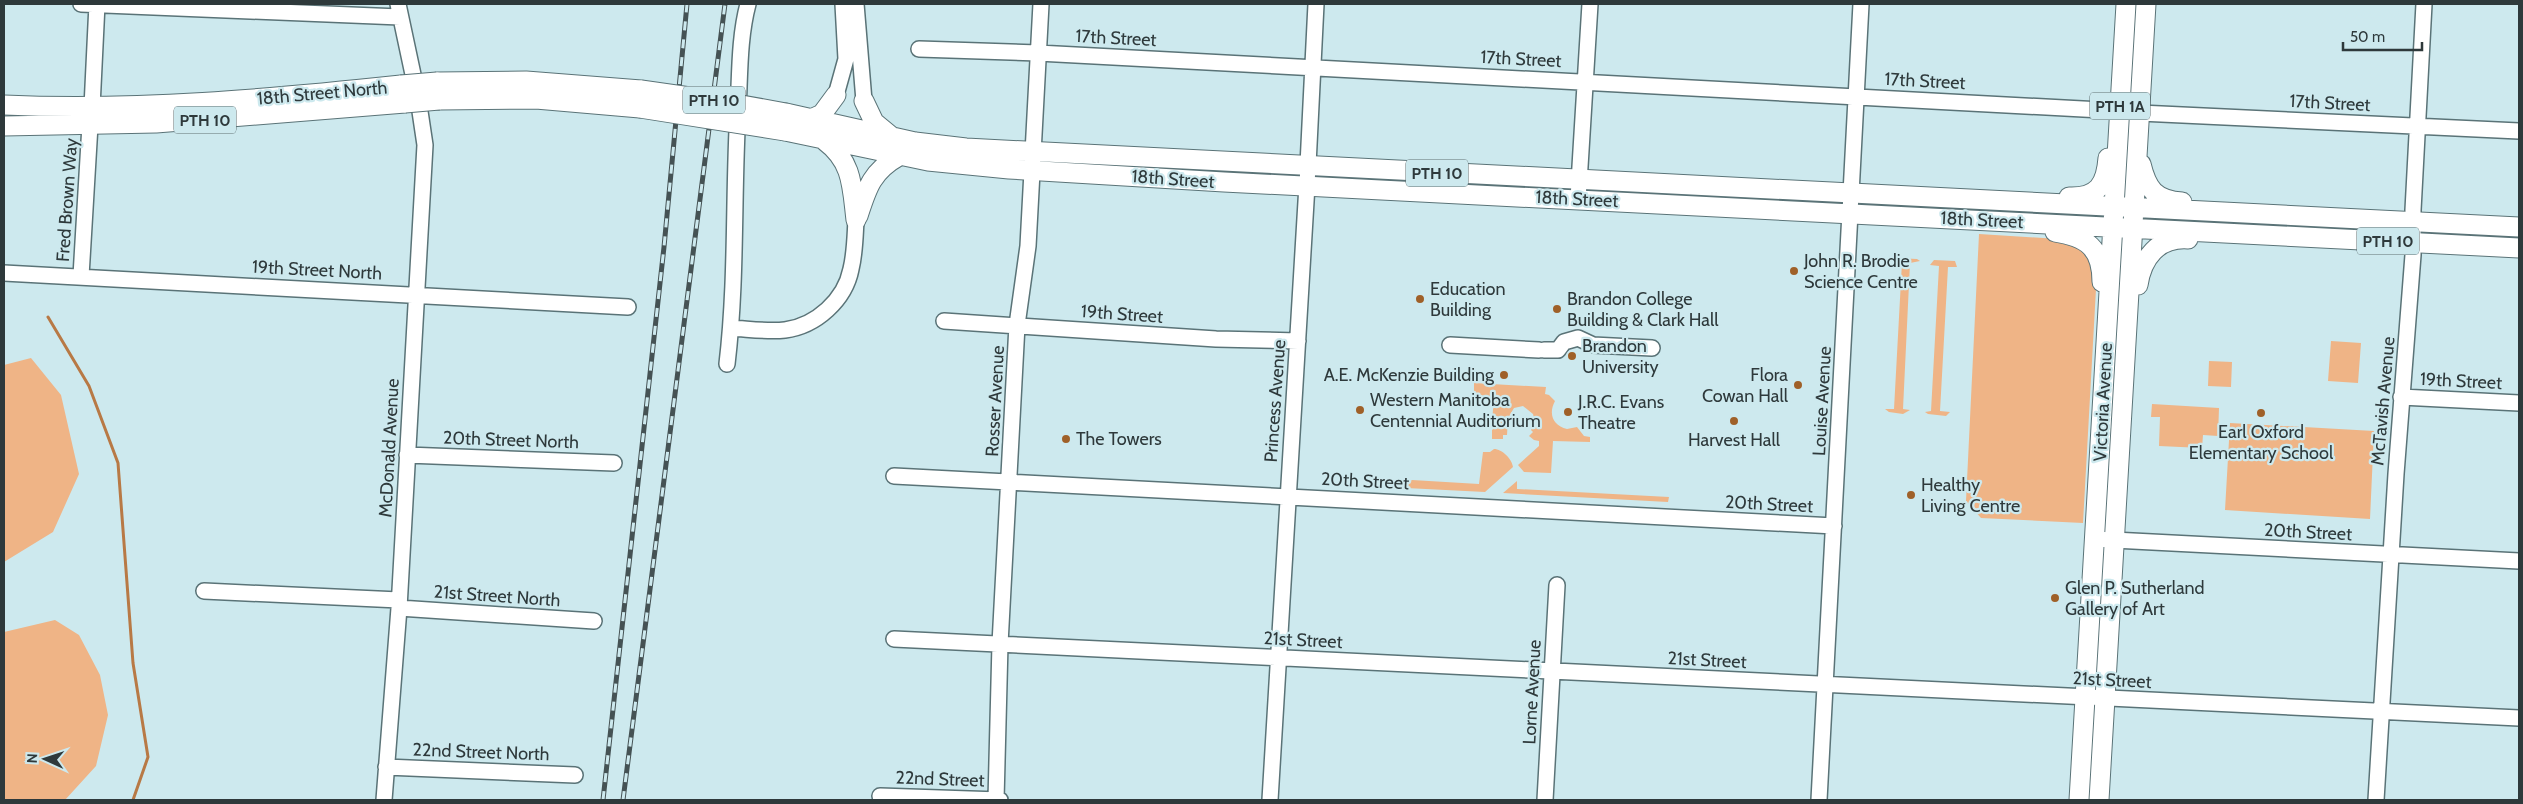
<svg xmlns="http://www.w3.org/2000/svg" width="2523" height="804" font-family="Cabin,sans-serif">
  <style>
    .green { fill: #efb486 }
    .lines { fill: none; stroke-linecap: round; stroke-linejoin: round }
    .stream { stroke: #b87945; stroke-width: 3 }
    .minor-casing { stroke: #5a7377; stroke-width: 18 }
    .major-casing { stroke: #5a7377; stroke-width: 21 }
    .minor { stroke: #fff; stroke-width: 15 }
    .major { stroke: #fff; stroke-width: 19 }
    .rail-casing { stroke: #455254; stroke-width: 5 }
    .rail { stroke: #cde9ee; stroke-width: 3; stroke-dasharray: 9; stroke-linecap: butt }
    .major-bridge-casing { stroke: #5a7377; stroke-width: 21; stroke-linecap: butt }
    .major-bridge { stroke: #fff; stroke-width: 19 }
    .poi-dot { fill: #9f6028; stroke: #cde9ee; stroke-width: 2 }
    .labels { text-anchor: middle; stroke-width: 4.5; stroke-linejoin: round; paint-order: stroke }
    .shield { fill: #cde9ee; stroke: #5e6e71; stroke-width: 1 }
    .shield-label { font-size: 16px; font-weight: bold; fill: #2e393b }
    .street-label { font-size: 18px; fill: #2e393b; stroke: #cde9ee }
    .poi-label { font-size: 18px; fill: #2e393b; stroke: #cde9ee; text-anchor: start }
  </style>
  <rect width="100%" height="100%" fill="#cde9ee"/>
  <path class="green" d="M1979,234L2058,239L2069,242L2088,254L2095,278L2096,289L2083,523L1981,518L1966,501Z
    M1895,258L1917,259L1920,261L1910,263L1903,409L1910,410L1903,414L1889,412L1885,409H1894L1902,262L1893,261Z
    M1934,260L1955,261L1957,267H1948L1940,411L1950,412L1946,416L1928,414L1925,412L1931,411L1939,266L1930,265Z
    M2331,341L2361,343L2358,383L2328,381Z
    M31,358L61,395L79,474L53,532L4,562V365Z
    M2209,361L2232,362L2231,387L2208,386Z
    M1474,383L1546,387L1545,394L1549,395L1555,401C1548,414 1553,426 1567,429L1577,427L1584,436L1590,437V442L1553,441L1551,473L1524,472L1518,465L1539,446V441L1534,440L1529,436L1533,432L1531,430L1535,422L1533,414L1523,406L1514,408L1508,418L1507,435H1503V439H1492V430L1497,426L1492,422L1494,397L1474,396Z
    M2152,404L2219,408L2218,436L2203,435L2202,448L2159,446L2160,417H2151Z
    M2230,423L2374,431L2370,519L2225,510Z
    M1494,449C1502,449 1512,459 1513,467L1485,492L1406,488L1408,482L1412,480L1479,484L1483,452H1490Z
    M1517,481V489L1669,497L1668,502L1503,493Z
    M55,620L79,635L100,675L108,715L96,766L65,800H4V632Z"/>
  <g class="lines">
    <path class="stream" d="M48,317L89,386L118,463L133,663L148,757L133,800"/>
    <defs>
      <path id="minor" d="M81,4L400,17
        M856,4L864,101
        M919,49L1038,53L2120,111
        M836,95L846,59L843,4
        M92,107L97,4
        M2140,113L2519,131
        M1578,199L1590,4
        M4,273L628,307
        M81,276L90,125
        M944,321L1216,339L1298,341
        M731,328C749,329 767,332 785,330C816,326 845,300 851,269C855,253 855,236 856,220
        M1450,345L1539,350
        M1544,350H1558L1564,342L1578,338L1593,345L1652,348
        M727,364C737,280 733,194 738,110C740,74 739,38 748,4
        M2401,397L2519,403
        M407,455L614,463
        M894,476L1834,526
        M2094,539L2519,561
        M204,591L399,600
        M399,608L594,621
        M894,639L2519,718
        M386,767L575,775
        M880,796L1000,800
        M384,800L399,608L425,145L418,98L398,4
        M996,800L1000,644L1017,325L1028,246L1041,4
        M1270,800L1307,185L1316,4
        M1545,800L1557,585
        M1819,800L1861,4
        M2376,800L2396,474L2413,255V210L2424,4"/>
      <path id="major" d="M437,82L526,81L641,90
        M439,100L536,99L640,108
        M864,101L874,122L891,136
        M4,105C137,111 269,99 401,85
        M786,113L915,142L966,148L2519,227
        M811,119L822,114L836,95
        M4,126L156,123L405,103
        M785,131L928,161L1009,169L1224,182L2519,248
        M825,141C853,162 852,187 856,220
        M2141,164C2147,189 2155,200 2182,202
        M2069,197C2098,198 2106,184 2108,158
        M858,216C867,188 872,171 899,156
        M2055,232C2087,237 2102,248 2102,282
        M2138,285C2142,258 2158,237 2188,239
        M2079,800L2126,4
        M2099,800L2146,4"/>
    </defs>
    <use href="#minor" class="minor-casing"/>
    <use href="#major" class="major-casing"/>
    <use href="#minor" class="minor"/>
    <use href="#major" class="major"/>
    <defs>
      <path id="rail" d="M603,800L664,247L687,4
        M623,800L725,4"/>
    </defs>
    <use href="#rail" class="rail-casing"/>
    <use href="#rail" class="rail"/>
    <defs>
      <path id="major-bridge" d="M401,85L437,82
        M641,90L725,102L786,113
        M405,103L439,100
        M640,108L785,131"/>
    </defs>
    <use href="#major-bridge" class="major-bridge-casing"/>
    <use href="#major-bridge" class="major-bridge"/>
  </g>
  <g class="poi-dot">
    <circle cx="1794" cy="271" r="5"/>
    <circle cx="1420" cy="299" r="5"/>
    <circle cx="1557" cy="309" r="5"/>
    <circle cx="1572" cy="356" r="5"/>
    <circle cx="1504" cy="375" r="5"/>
    <circle cx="1798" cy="385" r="5"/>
    <circle cx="1360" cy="410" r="5"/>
    <circle cx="1568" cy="412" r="5"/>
    <circle cx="2261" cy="413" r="5"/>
    <circle cx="1734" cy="421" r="5"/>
    <circle cx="1066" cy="439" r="5"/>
    <circle cx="1911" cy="495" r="5"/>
    <circle cx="2055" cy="598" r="5"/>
  </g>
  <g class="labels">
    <g class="shield">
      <rect x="683" y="86.5" width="62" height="27" rx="4"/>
      <rect x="2090" y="92.5" width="60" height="27" rx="4"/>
      <rect x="174" y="106.5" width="62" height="27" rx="4"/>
      <rect x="1406" y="159.5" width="62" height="27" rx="4"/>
      <rect x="2357" y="227.5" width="62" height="27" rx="4"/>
    </g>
    <g class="shield-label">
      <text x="714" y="106">PTH 10</text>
      <text x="2120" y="112">PTH 1A</text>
      <text x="205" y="126">PTH 10</text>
      <text x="1437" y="179">PTH 10</text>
      <text x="2388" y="247">PTH 10</text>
    </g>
    <g class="street-label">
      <text transform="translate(1116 38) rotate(3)" y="6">17th Street</text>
      <text transform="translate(1521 59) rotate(3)" y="6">17th Street</text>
      <text transform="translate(1925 81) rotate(3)" y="6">17th Street</text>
      <text transform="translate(322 93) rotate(-5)" y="6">18th Street North</text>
      <text transform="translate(2330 103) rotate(3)" y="6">17th Street</text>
      <text transform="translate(1173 179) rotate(4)" y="6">18th Street</text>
      <text transform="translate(1577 199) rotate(3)" y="6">18th Street</text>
      <text transform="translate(67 200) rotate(-86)" y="6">Fred Brown Way</text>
      <text transform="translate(1982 220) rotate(3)" y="6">18th Street</text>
      <text transform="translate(317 270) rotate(3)" y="6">19th Street North</text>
      <text transform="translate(1122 314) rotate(4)" y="6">19th Street</text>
      <text transform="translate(2461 381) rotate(3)" y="6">19th Street</text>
      <text transform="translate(995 401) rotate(-87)" y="6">Rosser Avenue</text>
      <text transform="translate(1275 401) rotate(-86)" y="6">Princess Avenue</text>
      <text transform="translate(1822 401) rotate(-87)" y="6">Louise Avenue</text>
      <text transform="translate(2383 401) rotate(-85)" y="6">McTavish Avenue</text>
      <text transform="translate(2103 402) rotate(-87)" y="6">Victoria Avenue</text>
      <text transform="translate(511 440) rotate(2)" y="6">20th Street North</text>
      <text transform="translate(389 448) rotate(-87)" y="6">McDonald Avenue</text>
      <text transform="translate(1365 481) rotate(3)" y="6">20th Street</text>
      <text transform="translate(1769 504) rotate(3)" y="6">20th Street</text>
      <text transform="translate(2308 532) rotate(3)" y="6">20th Street</text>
      <text transform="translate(497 596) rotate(4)" y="6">21st Street North</text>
      <text transform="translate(1303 640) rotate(3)" y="6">21st Street</text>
      <text transform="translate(1707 660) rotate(3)" y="6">21st Street</text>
      <text transform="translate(2112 680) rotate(3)" y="6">21st Street</text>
      <text transform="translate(1532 692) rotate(-87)" y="6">Lorne Avenue</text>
      <text transform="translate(481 752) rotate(2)" y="6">22nd Street North</text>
      <text transform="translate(940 779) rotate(2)" y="6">22nd Street</text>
    </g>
    <g class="poi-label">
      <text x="1804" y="267">John R. Brodie<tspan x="1804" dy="21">Science Centre</tspan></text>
      <text x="1430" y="295">Education<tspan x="1430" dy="21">Building</tspan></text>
      <text x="1567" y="305">Brandon College<tspan x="1567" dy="21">Building &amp; Clark Hall</tspan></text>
      <text x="1582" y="352">Brandon<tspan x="1582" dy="21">University</tspan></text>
      <text x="1494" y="381" text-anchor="end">A.E. McKenzie Building</text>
      <text x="1788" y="381" text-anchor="end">Flora<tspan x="1788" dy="21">Cowan Hall</tspan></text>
      <text x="1370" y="406">Western Manitoba<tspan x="1370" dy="21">Centennial Auditorium</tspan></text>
      <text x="1578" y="408">J.R.C. Evans<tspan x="1578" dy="21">Theatre</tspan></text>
      <text x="2261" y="438" text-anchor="middle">Earl Oxford<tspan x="2261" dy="21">Elementary School</tspan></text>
      <text x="1076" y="445">The Towers</text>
      <text x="1734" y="446" text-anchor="middle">Harvest Hall</text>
      <text x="1921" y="491">Healthy<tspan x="1921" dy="21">Living Centre</tspan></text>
      <text x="2065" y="594">Glen P. Sutherland<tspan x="2065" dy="21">Gallery of Art</tspan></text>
    </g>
  </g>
  <rect width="2523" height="804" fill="none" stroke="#2e393b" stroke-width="10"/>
  <g transform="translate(45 759) rotate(273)" stroke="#cde9ee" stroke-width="4" paint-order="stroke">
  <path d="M0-4L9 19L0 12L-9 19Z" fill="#2e393b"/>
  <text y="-8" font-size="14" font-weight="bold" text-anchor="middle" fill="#2e393b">N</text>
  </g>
  <path d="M2343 42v8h79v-8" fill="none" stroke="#2e393b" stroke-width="2.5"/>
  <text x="2350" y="42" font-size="15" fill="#2e393b" stroke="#cde9ee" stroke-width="4" paint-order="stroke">50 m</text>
</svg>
